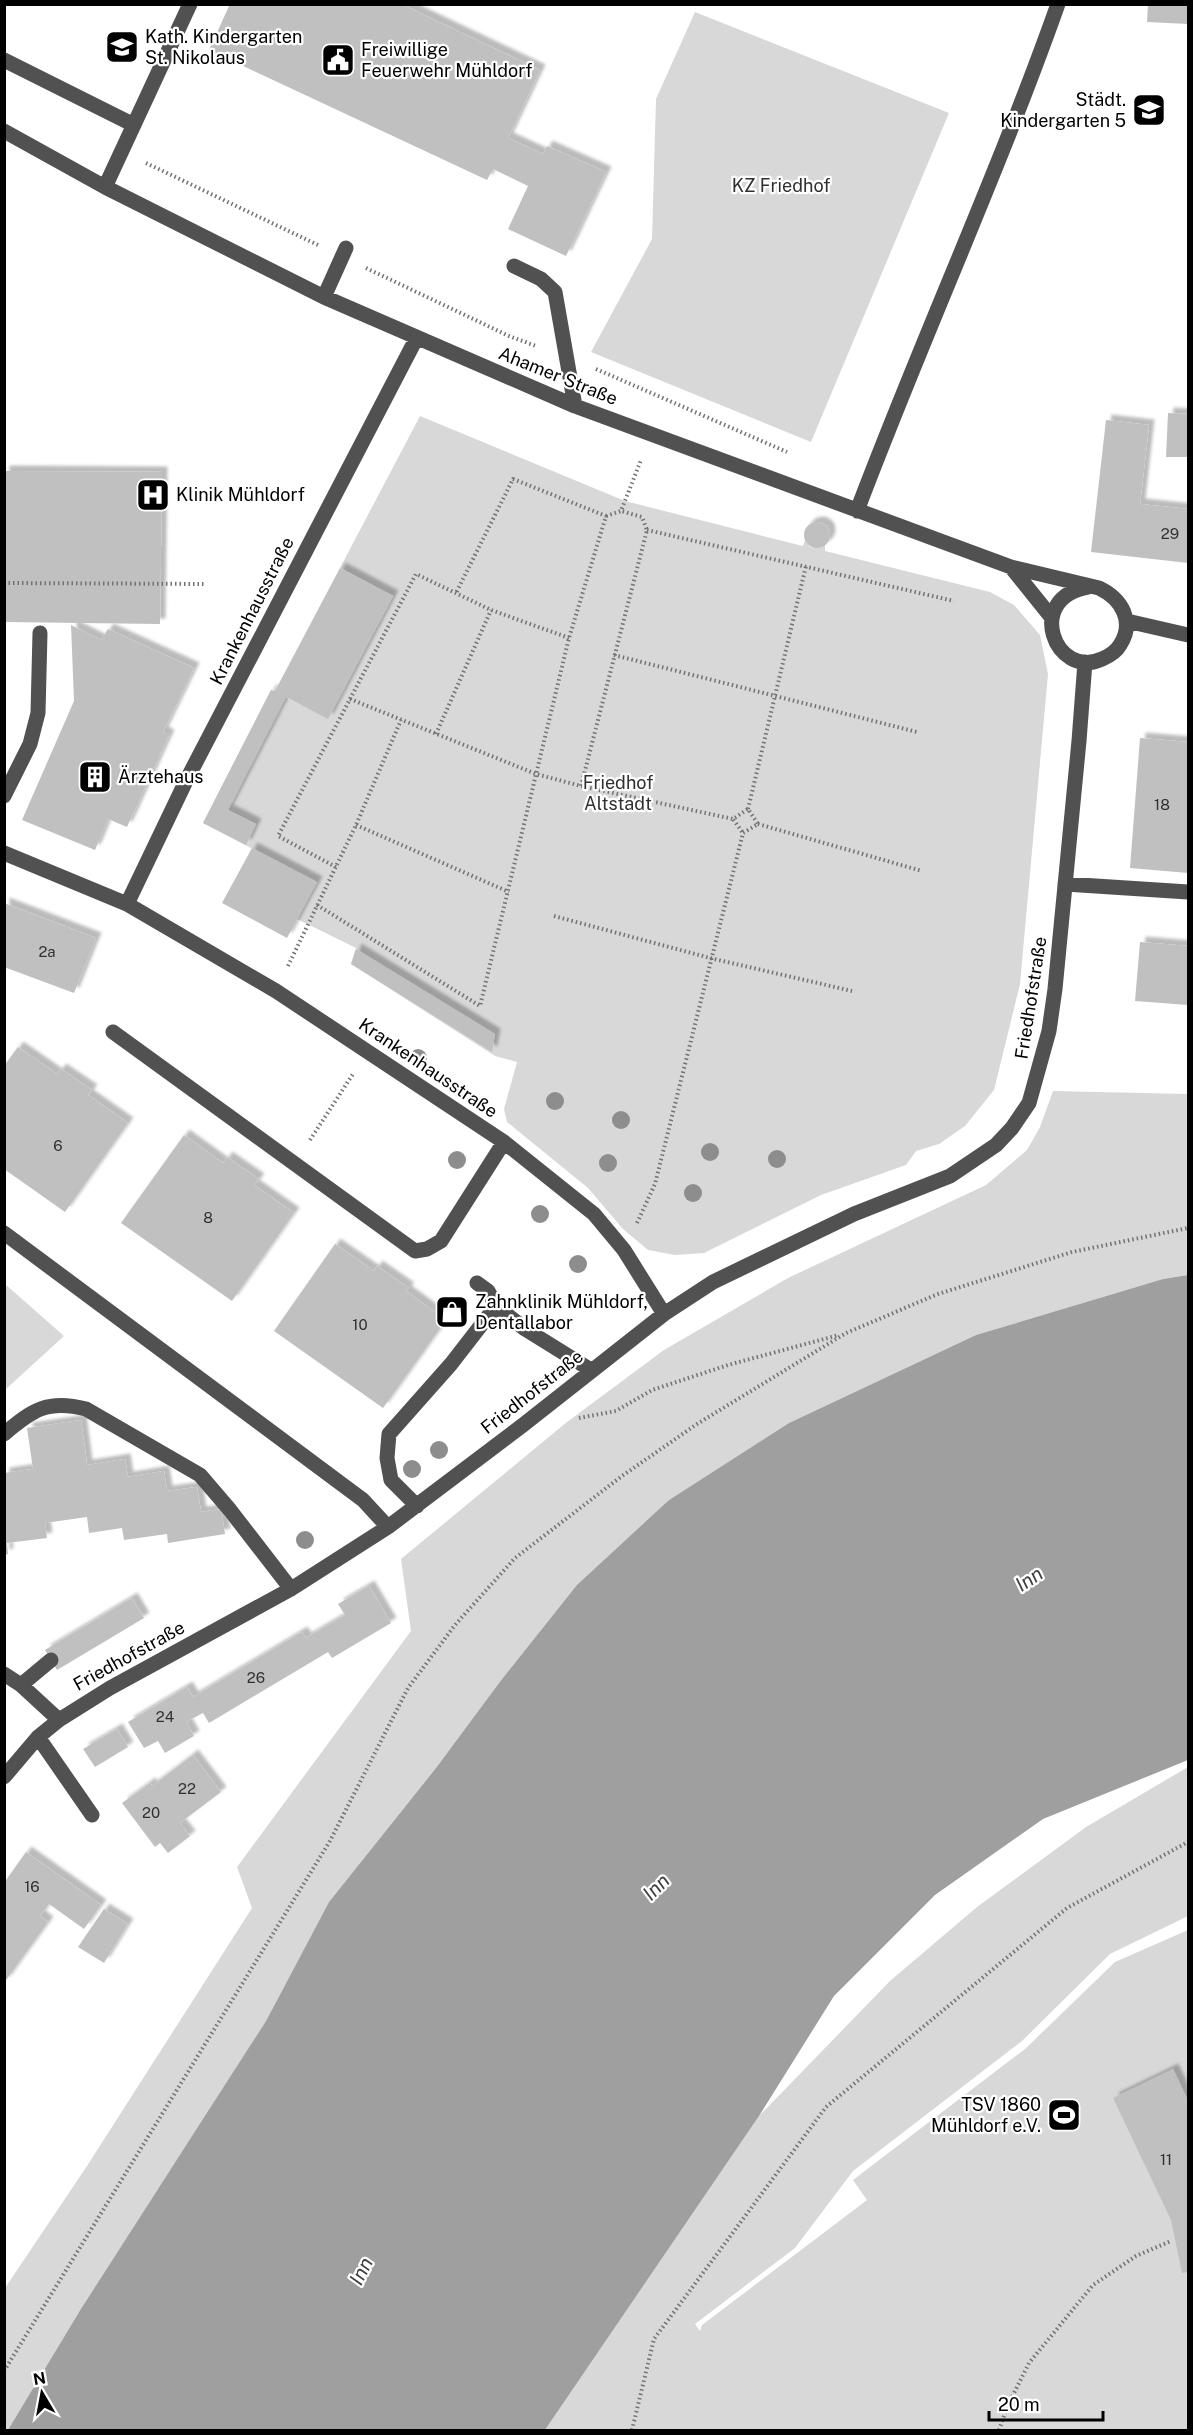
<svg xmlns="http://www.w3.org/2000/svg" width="1193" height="2435" font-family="'Public Sans',sans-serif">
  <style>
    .green { fill: #d8d8d8 }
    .water { fill: #9f9f9f }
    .building { fill: #c0c0c0; filter: url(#shadow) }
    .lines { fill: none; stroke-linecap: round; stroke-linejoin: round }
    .path { stroke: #737373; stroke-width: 4; stroke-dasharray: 1.5 3; stroke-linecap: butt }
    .minor { stroke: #515151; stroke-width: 15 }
    .tree { fill: #8d8d8d }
    .labels { text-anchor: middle; stroke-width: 4.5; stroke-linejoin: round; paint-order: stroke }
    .number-label { font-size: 15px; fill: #303030 }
    .poi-label { font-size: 18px; fill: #000; stroke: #fff; text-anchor: start }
    .park-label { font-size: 18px; fill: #2f2f2f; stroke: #fff }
    .street-label { font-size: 18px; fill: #000; stroke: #fff }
    .water-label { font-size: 20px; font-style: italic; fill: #404040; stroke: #fff }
  </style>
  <defs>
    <filter id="shadow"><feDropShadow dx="5.5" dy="-5.5" stdDeviation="1.5" flood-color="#0004"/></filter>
  </defs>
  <rect width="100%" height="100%" fill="#fff"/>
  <path class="green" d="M695,12L949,113L811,442L591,352L652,239L656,99Z
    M420,416L625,501L803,546L805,540L810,547L818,548L825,545V551L990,592L1014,605L1040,635L1048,674L1020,984L994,1090L965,1126L939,1144L916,1151L906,1165L821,1195L704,1253L675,1255L648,1250L623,1229L588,1188L507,1122L504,1109L517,1062L495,1056L351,964L356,948L297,919L316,882L203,823L271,690L328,718L393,596L340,568Z
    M1053,1091L1188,1094V1275L1163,1279L976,1335L789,1423L669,1500L499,1683L436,1768L329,1902L266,2021L8,2430H5V2288L87,2166L252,1908L237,1867L411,1631L401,1559L567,1422L664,1350L788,1278L986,1185L1027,1150L1040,1127Z
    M5,1284L64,1336L5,1390Z
    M1188,1767V1916L1110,1954L1022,2041L853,2171L795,2248L695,2324L700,2331L702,2325L867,2200L853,2180L1025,2049L1115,1962L1188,1930V2430H545L759,2116L890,1981L977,1907L1086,1827Z"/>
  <path class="water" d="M1188,1275V1760L1043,1819L935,1895L834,1996L759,2116L545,2430H8L81,2309L266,2021L329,1902L436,1768L499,1683L577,1585L669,1500L789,1423L976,1335L1163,1279Z"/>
  <path class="building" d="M230,4H401L540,70L508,138L543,154L547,146L606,172L566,256L508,229L528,186L493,169L487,180L209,50Z
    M1148,4H1188V24L1147,22Z
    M1168,413L1188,414V457H1166Z
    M1106,420L1149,425L1140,504L1188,509V563L1091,552Z
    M4,471L162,472L160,624L4,622Z
    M804 535a13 13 0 1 1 26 0a13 13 0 1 1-26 0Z
    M340,568L393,596L328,719L286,697L228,810L256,824L246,845L203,823L271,690L275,691Z
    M71,625L101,640L108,629L194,668L163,732L169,735L127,827L108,819L95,850L22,820L74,701Z
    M1140,738L1188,742V873L1130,868Z
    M252,848L317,882L287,938L222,903Z
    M4,903L96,938L74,993L4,967Z
    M1140,942L1188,946V1005L1135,1001Z
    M356,949L495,1034L492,1052L351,964Z
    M18,1047L57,1074L61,1069L92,1090L88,1095L128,1123L65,1212L4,1169V1066Z
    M184,1135L223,1163L227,1157L259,1179L254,1185L294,1213L232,1301L121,1223Z
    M335,1244L374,1271L377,1266L409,1288L406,1291L446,1320L383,1408L274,1331Z
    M81,1420L87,1465L125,1459L128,1477L164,1471L167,1491L197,1487L201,1512L221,1509L225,1534L168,1543L167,1534L124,1540L122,1528L89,1533L87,1517L45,1523L47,1538L7,1543L8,1554L4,1555V1473L33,1469L27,1428Z
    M369,1586L391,1623L332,1658L328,1652L209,1723L203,1713L186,1722L194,1736L165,1753L158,1741L144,1748L128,1722L187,1687L193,1697L302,1632L306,1638L345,1615L338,1604Z
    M132,1598L144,1618L57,1670L45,1650Z
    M117,1729L128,1747L95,1767L83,1749Z
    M193,1755L221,1792L180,1823L190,1836L168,1853L160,1843L155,1847L122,1803L150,1783L152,1786Z
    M26,1852L101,1905L84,1929L49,1904L40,1916L48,1922L4,1983V1883Z
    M104,1909L128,1924L104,1963L78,1947Z
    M1173,2069L1188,2101V2272L1182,2273L1171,2220L1113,2098Z"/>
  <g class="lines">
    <path class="path" d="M146,163L318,245
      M366,268L509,336L536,346
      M596,369L787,452
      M606,516L621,511L641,460
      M647,530L954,601
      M4,583L206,584
      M614,655L917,732
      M350,699L416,574L491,610L569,638
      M436,734L491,610
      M581,786L647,530L642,517L621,511
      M748,809L806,566
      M758,824L922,871
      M356,825L509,892
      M336,867L278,836L350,699L536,774L581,786L733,819
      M317,905L480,1006L569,638L606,516L513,479L456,593
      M554,916L710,958L852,991
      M288,966L356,825L401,720
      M310,1140L353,1074
      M637,1223L655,1184L743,833L758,824L748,809L733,819L743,833
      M579,1418L616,1411L652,1390L728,1365L839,1335
      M4,2371L330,1841L408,1688L455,1625L515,1558L622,1476L697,1424L846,1333L938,1294L1072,1252L1188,1228
      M632,2430L654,2339L826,2107L1067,1908L1188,1842
      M999,2430L1007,2407L1029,2363L1093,2285L1136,2256L1171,2241"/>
    <path class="minor" d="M4,60L134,125
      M4,131L105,187L324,297L575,406L1011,567L1099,588C1122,599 1135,622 1120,645C1116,652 1109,656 1102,659C1055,680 1024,598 1088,587
      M105,187L190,4
      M514,266L541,279L555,292L575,406
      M324,297L346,248
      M857,511C921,341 997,176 1058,4
      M1011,567L1052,618
      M1127,621L1188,635
      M4,796L30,744L38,713L40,633
      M4,853L127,904L276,991L504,1142L594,1214L624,1250L664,1314
      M1065,884L1188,892
      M127,904L185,783L416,339
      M113,1032L415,1251L427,1249L441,1241L504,1142
      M4,1233L363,1500L388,1527
      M477,1283L488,1291L496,1306
      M4,1434C32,1410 48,1399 86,1409L200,1475L230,1510L291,1589
      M417,1506L391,1480L387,1458L389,1434L451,1364L496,1306L525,1329L591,1370
      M4,1674L21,1685L59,1720
      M21,1685L51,1660
      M38,1737L92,1815
      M4,1777L38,1737L59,1720L110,1688L291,1589L388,1527L523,1425L664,1314L713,1282L854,1214L950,1176L996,1145L1012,1128L1029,1103L1049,1031L1055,989L1079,741L1085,662"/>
  </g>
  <g class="tree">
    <circle cx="418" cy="1058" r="9"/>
    <circle cx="555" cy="1101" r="9"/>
    <circle cx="621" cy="1120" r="9"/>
    <circle cx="710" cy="1152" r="9"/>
    <circle cx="777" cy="1159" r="9"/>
    <circle cx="457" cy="1160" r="9"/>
    <circle cx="608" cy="1163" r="9"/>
    <circle cx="693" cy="1193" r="9"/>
    <circle cx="540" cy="1214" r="9"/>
    <circle cx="578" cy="1264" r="9"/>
    <circle cx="439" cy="1450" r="9"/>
    <circle cx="412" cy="1469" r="9"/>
    <circle cx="305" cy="1540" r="9"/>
  </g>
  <defs>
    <symbol id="school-square" viewBox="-11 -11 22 22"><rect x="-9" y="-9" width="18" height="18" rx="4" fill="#000" stroke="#fff"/><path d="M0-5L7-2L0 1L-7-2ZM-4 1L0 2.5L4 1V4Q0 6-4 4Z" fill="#fff"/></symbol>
    <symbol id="civic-square" viewBox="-11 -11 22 22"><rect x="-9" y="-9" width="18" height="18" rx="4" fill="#000" stroke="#fff"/><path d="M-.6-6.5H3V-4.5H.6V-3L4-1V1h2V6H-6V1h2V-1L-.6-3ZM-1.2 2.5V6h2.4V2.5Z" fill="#fff"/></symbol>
    <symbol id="hospital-square" viewBox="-11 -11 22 22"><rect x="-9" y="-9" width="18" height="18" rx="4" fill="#000" stroke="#fff"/><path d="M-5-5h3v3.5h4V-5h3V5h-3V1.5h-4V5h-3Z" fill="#fff"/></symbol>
    <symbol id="building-square" viewBox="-11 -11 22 22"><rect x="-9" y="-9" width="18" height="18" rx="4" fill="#000" stroke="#fff"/><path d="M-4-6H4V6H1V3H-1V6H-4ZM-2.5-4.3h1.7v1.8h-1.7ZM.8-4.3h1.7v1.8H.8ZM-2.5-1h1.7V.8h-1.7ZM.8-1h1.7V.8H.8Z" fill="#fff"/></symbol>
    <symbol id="shop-square" viewBox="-11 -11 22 22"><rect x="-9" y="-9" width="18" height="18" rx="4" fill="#000" stroke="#fff"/><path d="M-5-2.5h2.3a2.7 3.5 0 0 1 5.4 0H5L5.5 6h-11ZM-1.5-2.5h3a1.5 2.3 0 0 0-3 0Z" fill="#fff"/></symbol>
    <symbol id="stadium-square" viewBox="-11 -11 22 22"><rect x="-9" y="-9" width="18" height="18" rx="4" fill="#000" stroke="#fff"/><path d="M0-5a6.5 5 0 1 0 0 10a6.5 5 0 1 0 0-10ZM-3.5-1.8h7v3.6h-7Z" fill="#fff"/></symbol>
  </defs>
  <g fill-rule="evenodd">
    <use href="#school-square" x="103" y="28" width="38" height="38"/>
    <use href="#civic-square" x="319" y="41" width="38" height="38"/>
    <use href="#school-square" x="1130" y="91" width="38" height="38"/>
    <use href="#hospital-square" x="134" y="476" width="38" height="38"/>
    <use href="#building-square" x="76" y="758" width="38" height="38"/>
    <use href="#shop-square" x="433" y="1293" width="38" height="38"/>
    <use href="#stadium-square" x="1045" y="2096" width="38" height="38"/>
  </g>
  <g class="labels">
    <g class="number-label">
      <text x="1170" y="539">29</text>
      <text x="1162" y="810">18</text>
      <text x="47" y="957">2a</text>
      <text x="58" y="1151">6</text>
      <text x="208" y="1223">8</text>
      <text x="360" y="1330">10</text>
      <text x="256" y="1683">26</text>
      <text x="165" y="1722">24</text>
      <text x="187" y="1794">22</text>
      <text x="151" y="1818">20</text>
      <text x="32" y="1892">16</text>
      <text x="1166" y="2165">11</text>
    </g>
    <g class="poi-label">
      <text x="145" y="43">Kath. Kindergarten<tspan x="145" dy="21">St. Nikolaus</tspan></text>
      <text x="361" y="56">Freiwillige<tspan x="361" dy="21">Feuerwehr Mühldorf</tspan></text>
      <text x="1126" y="106" text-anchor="end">Städt.<tspan x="1126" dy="21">Kindergarten 5</tspan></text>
      <text x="176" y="501">Klinik Mühldorf</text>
      <text x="118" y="783">Ärztehaus</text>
      <text x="475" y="1308">Zahnklinik Mühldorf,<tspan x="475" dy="21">Dentallabor</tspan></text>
      <text x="1041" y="2111" text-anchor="end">TSV 1860<tspan x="1041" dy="21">Mühldorf e.V.</tspan></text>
    </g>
    <g class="park-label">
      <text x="781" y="192">KZ Friedhof</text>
      <text x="618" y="789">Friedhof<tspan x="618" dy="21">Altstadt</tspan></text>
    </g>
    <g class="street-label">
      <text transform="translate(558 376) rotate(22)" y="6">Ahamer Straße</text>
      <text transform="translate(252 611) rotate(-63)" y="6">Krankenhausstraße</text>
      <text transform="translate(1031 998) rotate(-81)" y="6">Friedhofstraße</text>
      <text transform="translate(428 1068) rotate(34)" y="6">Krankenhausstraße</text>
      <text transform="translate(532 1392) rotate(-38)" y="6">Friedhofstraße</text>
      <text transform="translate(129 1656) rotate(-29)" y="6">Friedhofstraße</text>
    </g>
    <g class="water-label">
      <text transform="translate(1029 1579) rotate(-34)" y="7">Inn</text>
      <text transform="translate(656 1887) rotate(-45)" y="7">Inn</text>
      <text transform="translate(361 2271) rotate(-63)" y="7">Inn</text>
    </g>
  </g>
  <rect width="1193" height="2435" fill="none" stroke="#000000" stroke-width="12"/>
  <g transform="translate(42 2393) rotate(350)" stroke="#ffffff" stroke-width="4.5" paint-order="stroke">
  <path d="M0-4.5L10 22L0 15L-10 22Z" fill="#000000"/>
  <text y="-9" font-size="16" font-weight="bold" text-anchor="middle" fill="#000000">N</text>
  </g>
  <path d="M989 2411v9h114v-9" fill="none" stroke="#000000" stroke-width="3"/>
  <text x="998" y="2411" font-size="18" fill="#000000" stroke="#ffffff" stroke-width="4.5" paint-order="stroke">20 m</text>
</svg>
